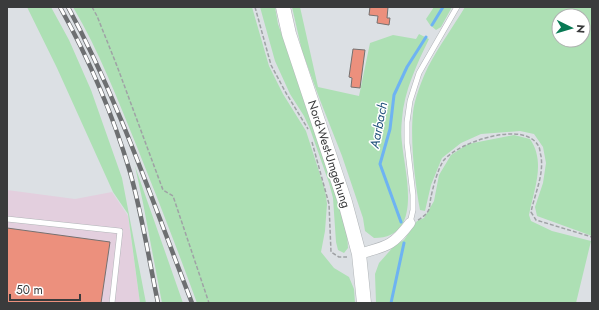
<svg xmlns="http://www.w3.org/2000/svg" width="599" height="310" font-family="Jost,sans-serif">
  <style>
    .industrial { fill: #e3cfde }
    .green { fill: #ade0b4; fill-rule: evenodd }
    .lines { fill: none; stroke-linecap: round; stroke-linejoin: round }
    .stream { stroke: #6eb3f2; stroke-width: 3 }
    .building { fill: #ec907d; stroke: #767170 }
    .lane-casing { stroke: #b1b5b8; stroke-width: 6 }
    .street-casing { stroke: #b1b5b8; stroke-width: 11 }
    .secondary-casing { stroke: #b1b5b8; stroke-width: 15 }
    .path { stroke: #9fa2a5; stroke-width: 1.5; stroke-dasharray: 4 2; stroke-linecap: butt }
    .lane { stroke: #fff; stroke-width: 5 }
    .street { stroke: #fff; stroke-width: 10 }
    .secondary { stroke: #fff; stroke-width: 14 }
    .rail-casing { stroke: #6d6f71; stroke-width: 4.5 }
    .rail { stroke: #fff; stroke-width: 3; stroke-dasharray: 9; stroke-linecap: butt }
    .labels { text-anchor: middle; stroke-width: 3; stroke-linejoin: round; paint-order: stroke }
    .street-label { font-size: 12px; fill: #3a3b3c; stroke: #fff }
    .water-label { font-size: 13px; font-style: italic; fill: #1f507a; stroke: #fff }
  </style>
  <rect width="100%" height="100%" fill="#dce0e4"/>
  <path class="industrial" d="M7,190L75,199L112,192L128,216L140,303H7Z"/>
  <path class="green" d="M27,7H51L69,40L91,90L122,178L146,303H140L128,214L113,192L57,68Z
    M73,7H252L269,66L283,94L306,131L325,190L327,204L325,231L321,252L334,268L349,277L354,289L355,303H197C178,251 158,199 137,147C118,100 99,51 73,7Z
    M260,7H275L278,24L311,115L347,233L348,248L344,253L338,250L336,242L333,198L329,183L310,129L304,116L290,94L275,61Z
    M292,7H300L318,87L359,96L370,43L393,35L416,39L419,34L429,39C417,64 404,91 402,119C401,127 401,136 402,143C405,175 424,238 374,238L365,231L363,218L342,156L320,100L302,51Z
    M434,7H452L441,27L436,30L430,25L426,19Z
    M465,7H592V236L537,216L535,207L543,183L546,163L543,147L534,134L520,131L481,134L461,143L442,158L431,185L425,211L420,210C415,183 410,141 413,113C414,100 422,79 428,67C439,46 453,27 465,7ZM559,16H583V40H559Z
    M514,135L530,139C546,162 534,189 529,215L531,221L552,231L591,241L576,303H376L375,274L379,263L395,245L404,240L417,221L424,218L434,201L439,175L451,155L468,144Z
    M135,166L183,303H162L143,203Z"/>
  <g class="lines">
    <path class="stream" d="M432,25L443,7
      M401,222L380,164L390,129L394,95L407,67L426,37
      M391,303L404,243"/>
  </g>
  <path class="building" d="M370,7H388L387,18H390L389,25L377,23L378,16L369,15Z
    M353,49L365,50L360,88L351,87L352,78L349,77Z
    M7,228L110,242L101,303H7Z"/>
  <g class="lines">
    <defs>
      <path id="lane" d="M7,219L120,231L112,303
        M410,223L413,210V195L407,143V122L410,101L419,73L457,7"/>
      <path id="street" d="M359,254C386,246 392,247 410,223"/>
      <path id="secondary" d="M283,7L289,34L345,202L359,254L364,303"/>
    </defs>
    <use href="#lane" class="lane-casing"/>
    <use href="#street" class="street-casing"/>
    <use href="#secondary" class="secondary-casing"/>
    <path class="path" d="M92,7L97,16L117,66L163,190L173,196L209,303
      M255,7L271,65L286,93L308,129
      M312,142L329,204L331,252L339,257H347
      M418,220C422,218 428,213 429,209C430,206 430,201 431,197C433,187 438,168 444,160C459,142 526,119 539,147C540,149 540,153 541,156C544,175 535,193 531,212L536,220L592,237"/>
    <use href="#lane" class="lane"/>
    <use href="#street" class="street"/>
    <use href="#secondary" class="secondary"/>
    <defs>
      <path id="rail" d="M60,7C89,59 113,115 130,172C142,214 149,260 158,303
        M68,7C119,101 153,203 192,303"/>
    </defs>
    <use href="#rail" class="rail-casing"/>
    <use href="#rail" class="rail"/>
  </g>
  <g class="labels">
    <g class="street-label">
      <text transform="translate(329 154) rotate(72)" y="4">Nord-West-Umgehung</text>
    </g>
    <g class="water-label">
      <text transform="translate(378 125) rotate(-79)" y="5">Aarbach</text>
    </g>
  </g>
  <rect width="599" height="310" fill="none" stroke="#3a3b3c" stroke-width="16"/>
  <g transform="translate(571 28) rotate(95)"><circle r="19" fill="#ffffff" stroke="#b0b1b1"/>
  <path d="M0-3L7 15L0 10L-7 15Z" fill="#087954"/>
  <text y="-6" font-size="11" font-weight="bold" text-anchor="middle" fill="#3a3b3c">N</text>
  </g>
  <path d="M10 294v6h70v-6" fill="none" stroke="#3a3b3c" stroke-width="2"/>
  <text x="16" y="294" font-size="12" fill="#3a3b3c" stroke="#ffffff" stroke-width="3" paint-order="stroke">50 m</text>
</svg>
